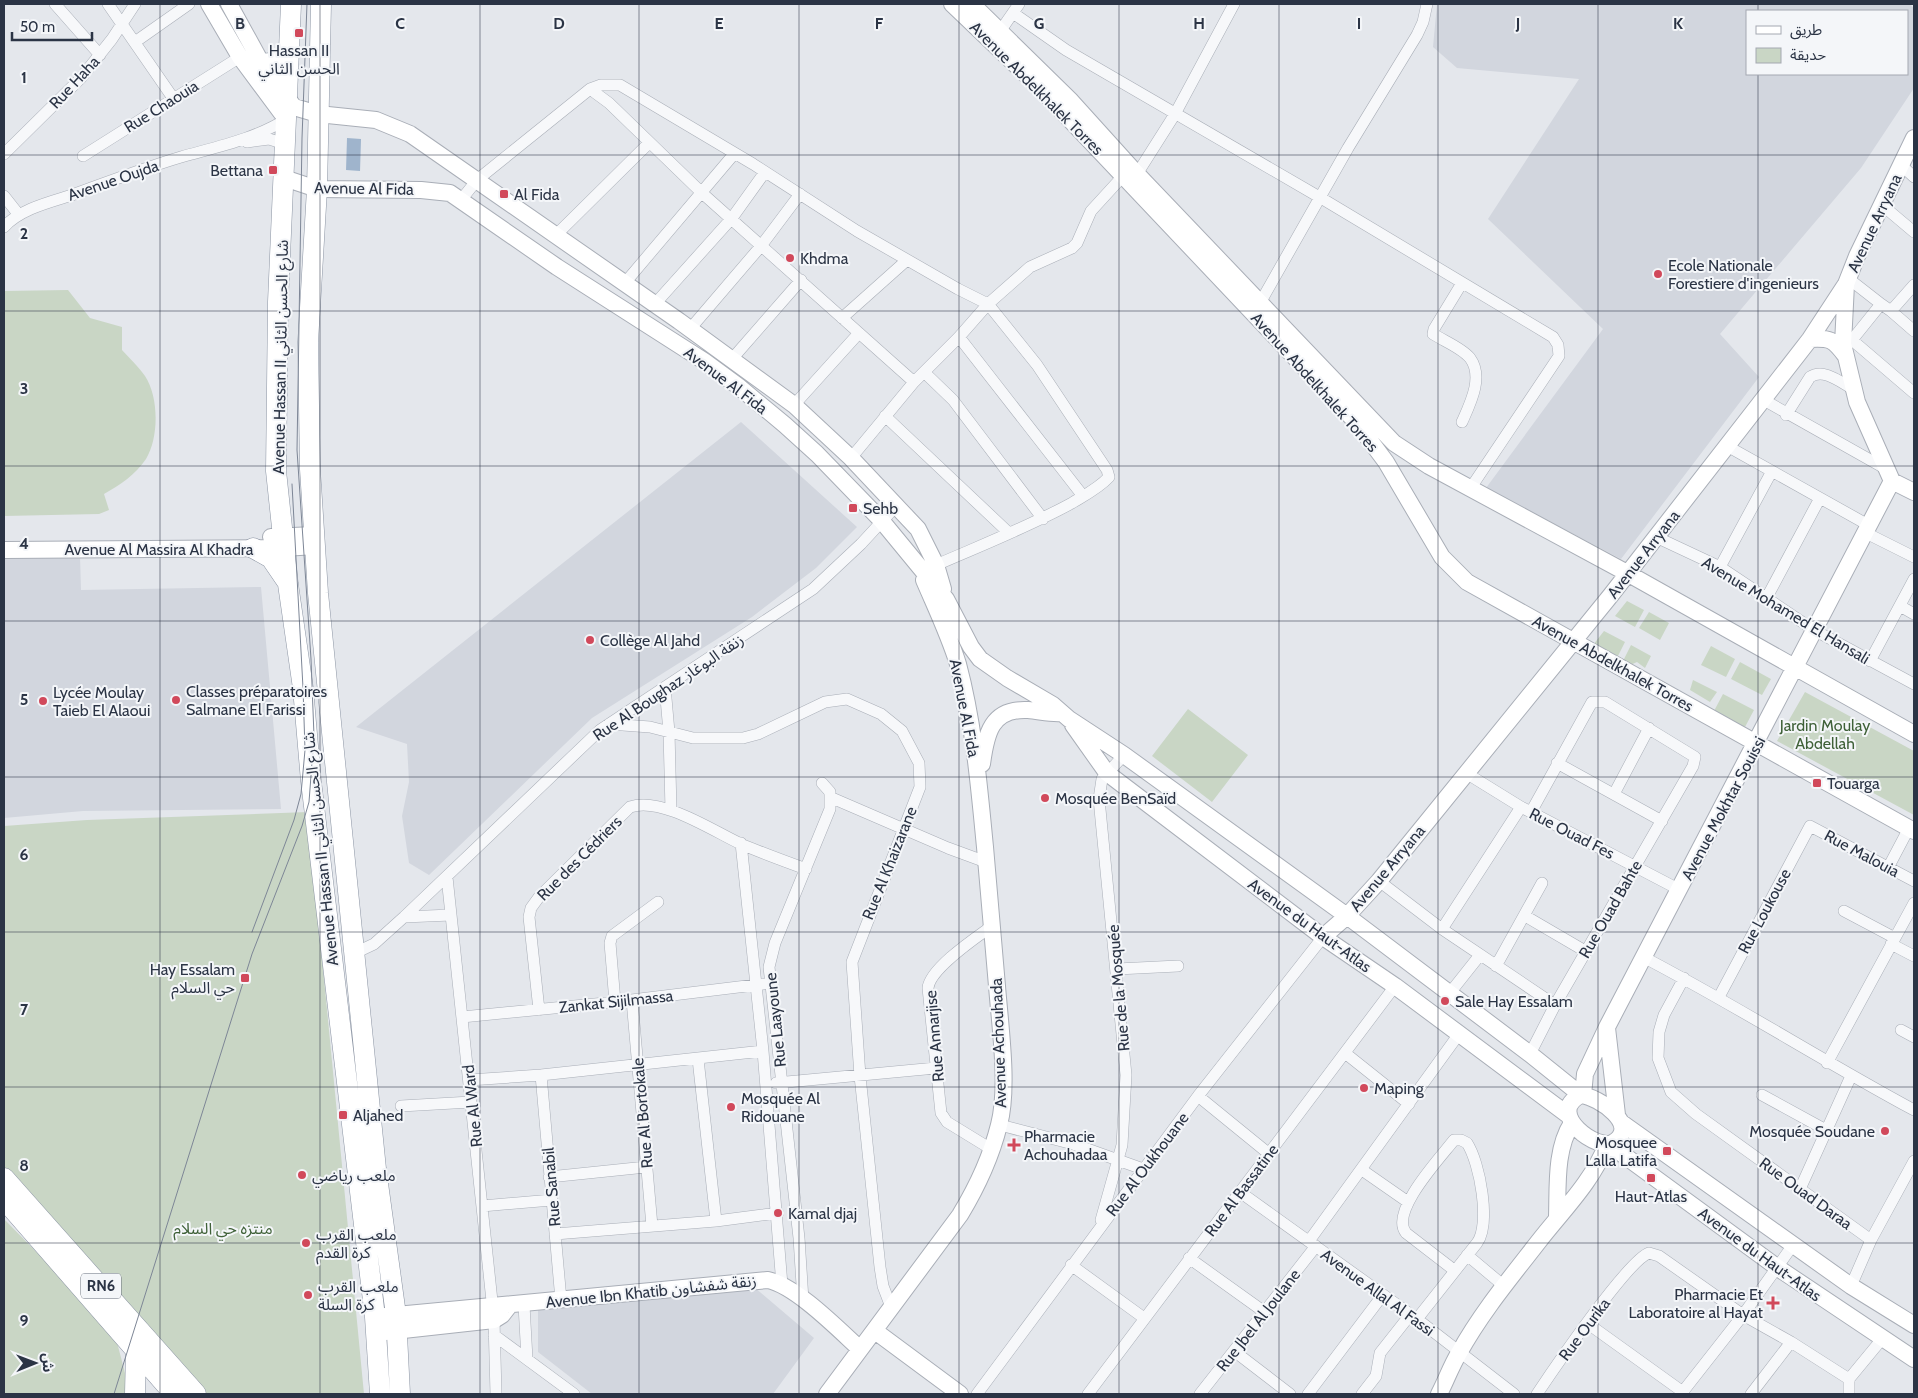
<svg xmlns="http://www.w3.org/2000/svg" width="1918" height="1398" font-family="Cabin,'Noto Sans Arabic',sans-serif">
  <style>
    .built { fill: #d2d6de; fill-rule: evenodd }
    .green { fill: #c9d6c5 }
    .water { fill: #9fb4cc }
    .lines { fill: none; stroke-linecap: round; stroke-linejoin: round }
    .street-casing { stroke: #a9aeb7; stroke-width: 12 }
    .secondary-casing { stroke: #a9aeb7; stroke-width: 18 }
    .highway-casing { stroke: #8b94a3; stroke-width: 21 }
    .street { stroke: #f7f8fa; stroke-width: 11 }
    .secondary { stroke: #fff; stroke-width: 16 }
    .highway { stroke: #fff; stroke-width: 20 }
    .tram { stroke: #7d8696; stroke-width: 1 }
    .grid { fill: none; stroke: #2b3445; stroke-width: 1; stroke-opacity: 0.55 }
    .poi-dot { fill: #d1495b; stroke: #f4f6f9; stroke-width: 2 }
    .labels { text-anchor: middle; stroke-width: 4; stroke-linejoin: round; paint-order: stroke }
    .shield { fill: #f4f6f9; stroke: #676e7b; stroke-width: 1 }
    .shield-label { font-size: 15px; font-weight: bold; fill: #2b3445 }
    .poi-label { font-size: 16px; fill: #2b3445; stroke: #f4f6f9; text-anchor: start }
    .street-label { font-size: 16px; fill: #2b3445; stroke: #f4f6f9 }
    .park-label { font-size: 16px; fill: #3f6138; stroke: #f4f6f9 }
    .grid-label { font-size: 16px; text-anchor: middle; font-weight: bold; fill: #2b3445; stroke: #f4f6f9; stroke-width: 4; stroke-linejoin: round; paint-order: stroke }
  </style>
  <rect width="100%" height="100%" fill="#e4e7ec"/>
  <path class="built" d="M1437,4H1909L1914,8V88L1861,168L1720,334L1759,377L1621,559L1486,488L1603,329L1488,219L1579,79L1457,68L1433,47ZM1747,11H1907V74H1747Z
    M741,422L857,527L816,568L752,617L592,718L429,875L409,863L402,816L409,782L407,744L356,727Z
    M80,556L81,590L261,587L281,809L83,811L4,818V558Z
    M754,1287L814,1338L773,1394H592L538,1352V1306Z"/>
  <path class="green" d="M68,290L90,318L122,327V350C130,359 139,367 145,376C159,397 159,438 146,459C135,475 120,485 104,494L109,510L99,514L4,516V291Z
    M1627,601L1644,610L1635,627L1615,616Z
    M1649,612L1669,623L1660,640L1639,628Z
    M1604,631L1625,642L1617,658L1593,645Z
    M1631,645L1651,656L1645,668L1637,662L1628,666L1622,663Z
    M1711,646L1735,659L1726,677L1701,665Z
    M1740,662L1771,679L1762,695L1731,679Z
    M1693,680L1717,692L1710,702L1690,690Z
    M1805,692L1914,751V815L1777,741Z
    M1723,694L1754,710L1745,727L1714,711Z
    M1188,709L1248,755L1212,802L1152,756Z
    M308,812L364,1394H201L4,1177V826L87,820Z
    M4,1219L114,1331L124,1369L128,1386L126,1394H4Z"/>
  <path class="water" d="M347,138L361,139L360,171L346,170Z"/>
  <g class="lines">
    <defs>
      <path id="street" d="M55,4L100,55
        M108,4L173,98
        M1013,13L1066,50L1321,198L1553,337L1558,345L1559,356L1470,489
        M1001,30L1019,4
        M135,42L189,4
        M590,89L609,103L702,193L914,382
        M247,142L269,139L285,144
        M4,154L81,78L112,39L135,4
        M83,156L240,57
        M1901,165L1914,177
        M1137,174L1175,114L1234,4
        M4,196L19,215
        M461,200L477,180L590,89L601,85H620L753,164L857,231L958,289L988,304L1037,365L1107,470L1109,477C1099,488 1085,495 1072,503C1028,527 982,545 936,565
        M1882,205L1914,232
        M4,227C20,209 50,202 72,195C108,182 144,168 181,157C216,147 256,139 288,118
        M555,236L649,143
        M1849,279L1881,304
        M1462,283L1434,329L1433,334C1444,341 1462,348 1470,358C1484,377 1470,404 1462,422
        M624,284L734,154
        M1260,303L1348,148L1417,35L1423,22L1427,4
        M654,305L732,218L765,172
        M1891,311L1914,331
        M842,318L907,260
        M690,329L761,246L800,194
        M959,337L1083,496
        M1846,339L1852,340L1914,393
        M1852,340L1881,304L1891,311L1914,285
        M732,359L801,280
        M925,373L953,400L1043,519
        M1762,399L1888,470
        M794,405L859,333
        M1786,415L1810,377C1824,368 1840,382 1853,389
        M885,416L1009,533
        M1727,446L1870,526
        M851,458L914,382L959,337L988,304L1030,267L1072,248L1077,243L1091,211L1123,176
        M1866,533L1914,557
        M1656,537L1720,567L1814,630L1914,684
        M1720,567L1772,471
        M1766,599L1820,498
        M1900,606L1914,614
        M1870,661L1914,579
        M665,687L669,732L671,810
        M609,724L650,727L693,738H743L758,734L825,702L847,699L881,714L902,731L919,763L920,787L852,962L860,1076L880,1267L883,1286L891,1307
        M1557,763L1662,821
        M1466,773L1521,807L1680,890
        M1614,794L1649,728
        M832,798L948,848L986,862
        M741,843L763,1051L782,1285
        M1889,866L1909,828
        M447,877L494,1320L496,1394
        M1379,881L1442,929L1555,1005
        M1844,911L1895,938
        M1525,916L1585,951
        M404,917L451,915
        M1442,929L1521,807
        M1891,944L1914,956
        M355,953L374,944L404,917L600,730L813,589L861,544L897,505
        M1645,958C1737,1006 1823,1061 1914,1110
        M1496,966L1542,883
        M1117,969L1178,966
        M1684,978L1664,1015L1659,1032L1658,1058L1671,1092L1696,1114L1871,1240
        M1449,994L1480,955
        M1719,997L1810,826L1914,881
        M632,1000L652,1226
        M615,1002L610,943L612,936L658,902
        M539,1010L529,917L531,908L539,897L630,807C661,796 713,831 741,844C762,853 784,861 806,869
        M462,1017L615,1002L763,984
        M1901,1030L1914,1037
        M1345,1053L1409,1104
        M1530,1054L1555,1005L1693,766L1695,757L1605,702H1592L1531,812
        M698,1059L716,1221
        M1827,1063L1914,903
        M541,1075L561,1300
        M469,1080L541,1075L763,1051
        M776,1083L936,1068
        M1762,1095L1826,1130
        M1198,1096L1268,1153
        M401,1106L471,1102
        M1000,1125L1073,1144L1143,1169
        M991,1149L947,1122L941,1113L928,988C930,968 977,937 992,926
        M1362,1170L1408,1202
        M549,1177L646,1167
        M1800,1189L1851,1076
        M1240,1192L1417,1319L1514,1394
        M482,1206L552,1200
        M1101,1220L1122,1145L1126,1075L1099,799L1102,779L1124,755
        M555,1234L716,1221L778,1213
        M1309,1241L1459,1034
        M1467,1255L1504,1286
        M1189,1258L1263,1311
        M1071,1265L1144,1318
        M1851,1286L1871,1240L1914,1161
        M803,1300L799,1238L769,967L775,943L830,809V792L822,783
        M524,1305L527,1359
        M1417,1319L1477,1243C1491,1224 1480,1163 1467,1143L1461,1140H1454C1440,1158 1389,1212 1406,1233L1454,1270
        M1587,1323L1683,1392
        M494,1335L574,1394
        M1234,1351L1290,1394
        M977,1394L1198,1096L1323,937
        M1088,1394L1395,986
        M1200,1394L1316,1246
        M1308,1394L1382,1296
        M1362,1394L1376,1376L1380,1353L1410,1315
        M1537,1394C1553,1370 1628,1260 1649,1253L1659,1256L1743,1315L1791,1342L1849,1379
        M1681,1394L1743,1315L1793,1245
        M1751,1394L1791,1342
        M1849,1394V1379L1882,1339"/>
      <path id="secondary" d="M209,4L240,57L286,119
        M229,4L262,64L294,107L318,114L376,120L410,134L679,321L794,405L851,458L918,529L936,565L943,589
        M952,4L1040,88L1357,423L1386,462L1442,557L1467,582L1914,831
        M972,4L1071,101L1137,174L1394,443L1429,466L1627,573L1914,734
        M284,178L317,189L421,190L450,193L557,267L704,361L738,386L785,425L817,454L881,520L946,599L971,647L980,659L1007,678L1053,705L1069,719L1124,755L1347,916L1530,1054L1581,1095
        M1846,284L1843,344L1857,402L1892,481L1914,492
        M1810,339C1830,338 1833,339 1845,355
        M271,537L314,535
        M4,550L284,548L315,546
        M1073,725L1107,773L1323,937L1395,986L1568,1115
        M982,764C986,734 991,708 1028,710C1040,711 1050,714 1062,713
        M1323,937L1347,916L1379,881L1611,595L1810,339L1846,284L1857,256L1914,138
        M1607,1028L1617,1115
        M1581,1095C1599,1097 1640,1125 1614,1142C1599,1153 1544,1113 1581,1095Z
        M1583,1095L1585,1074L1607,1027L1892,481
        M1622,1123L1851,1286L1914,1325
        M1610,1145L1778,1268L1914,1359
        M1557,1217C1558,1187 1555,1149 1572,1123
        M375,1317L768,1280C796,1286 838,1329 860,1349
        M875,1331L960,1394
        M385,1332L494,1320L502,1315L509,1306
        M827,1394L960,1215C977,1187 991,1157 999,1125C1009,1087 1000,1026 997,986C993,940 989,893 985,847C979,786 974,724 958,664C949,635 936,608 924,580
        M1439,1394C1446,1381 1451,1366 1459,1353C1481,1313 1511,1277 1539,1241C1564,1209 1592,1182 1607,1144"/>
      <path id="highway" d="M291,4L278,302L276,471L288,584L303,688L311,781L375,1317L380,1394
        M321,4L317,189L308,342L310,469L318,593L376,1169L396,1315L400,1394
        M262,64L279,62L288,52
        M253,548L271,558L286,580
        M4,1178L196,1394
        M4,1199L174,1394
        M135,1394L136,1350"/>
    </defs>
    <use href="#street" class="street-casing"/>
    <use href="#secondary" class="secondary-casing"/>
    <use href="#highway" class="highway-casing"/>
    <use href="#street" class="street"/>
    <use href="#secondary" class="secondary"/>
    <use href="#highway" class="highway"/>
    <path class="tram" d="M252,932L294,820L301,794L305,750L303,688L292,484
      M114,1394L252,954L302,826L309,802L314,736L311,659L297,450L302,138L307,4"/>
  </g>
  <path class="grid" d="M160,4V1394M320,4V1394M480,4V1394M639,4V1394M799,4V1394M959,4V1394M1119,4V1394M1279,4V1394M1438,4V1394M1598,4V1394M1758,4V11M1758,74V1394M4,155H1914M4,311H1914M4,466H1914M4,621H1914M4,777H1914M4,932H1914M4,1087H1914M4,1243H1914"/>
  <g class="poi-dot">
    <rect x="294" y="28" width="10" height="10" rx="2.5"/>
    <rect x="268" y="165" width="10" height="10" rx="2.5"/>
    <rect x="499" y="189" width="10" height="10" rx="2.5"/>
    <circle cx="790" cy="258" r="5"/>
    <circle cx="1658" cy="274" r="5"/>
    <rect x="848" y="503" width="10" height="10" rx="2.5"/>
    <circle cx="590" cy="640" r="5"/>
    <circle cx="176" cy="700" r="5"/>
    <circle cx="43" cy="701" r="5"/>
    <rect x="1812" y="778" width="10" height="10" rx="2.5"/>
    <circle cx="1045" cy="798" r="5"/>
    <rect x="240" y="973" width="10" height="10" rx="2.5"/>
    <circle cx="1445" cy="1001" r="5"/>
    <circle cx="1364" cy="1088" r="5"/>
    <circle cx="731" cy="1107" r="5"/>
    <rect x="338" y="1110" width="10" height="10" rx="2.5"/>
    <circle cx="1885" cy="1131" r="5"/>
    <path d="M1011.5 1137.5h5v5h5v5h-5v5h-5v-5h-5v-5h5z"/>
    <rect x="1662" y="1146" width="10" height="10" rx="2.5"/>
    <circle cx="302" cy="1175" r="5"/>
    <rect x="1646" y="1173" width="10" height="10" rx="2.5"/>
    <circle cx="778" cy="1213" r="5"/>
    <circle cx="306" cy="1243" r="5"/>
    <circle cx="308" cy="1295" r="5"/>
    <path d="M1770.5 1295.5h5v5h5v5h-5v5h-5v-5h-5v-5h5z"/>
  </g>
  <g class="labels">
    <rect class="shield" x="81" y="1273.5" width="40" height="25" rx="4"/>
    <g class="shield-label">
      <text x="101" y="1291">RN6</text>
    </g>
    <g class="poi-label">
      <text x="299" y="56" text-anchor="middle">Hassan II<tspan x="299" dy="18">الحسن الثاني</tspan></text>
      <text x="263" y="176" text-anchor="end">Bettana</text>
      <text x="514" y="200">Al Fida</text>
      <text x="800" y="264">Khdma</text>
      <text x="1668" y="271">Ecole Nationale<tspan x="1668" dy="18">Forestiere d'ingenieurs</tspan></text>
      <text x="863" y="514">Sehb</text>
      <text x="600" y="646">Collège Al Jahd</text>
      <text x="186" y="697">Classes préparatoires<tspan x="186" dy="18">Salmane El Farissi</tspan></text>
      <text x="53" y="698">Lycée Moulay<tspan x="53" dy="18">Taieb El Alaoui</tspan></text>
      <text x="1827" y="789">Touarga</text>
      <text x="1055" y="804">Mosquée BenSaïd</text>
      <text x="235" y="975" text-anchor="end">Hay Essalam<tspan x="235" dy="18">حي السلام</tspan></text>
      <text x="1455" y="1007">Sale Hay Essalam</text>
      <text x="1374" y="1094">Maping</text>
      <text x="741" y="1104">Mosquée Al<tspan x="741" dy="18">Ridouane</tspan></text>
      <text x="353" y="1121">Aljahed</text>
      <text x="1875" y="1137" text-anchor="end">Mosquée Soudane</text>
      <text x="1024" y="1142">Pharmacie<tspan x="1024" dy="18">Achouhadaa</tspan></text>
      <text x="1657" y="1148" text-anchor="end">Mosquee<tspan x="1657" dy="18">Lalla Latifa</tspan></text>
      <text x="312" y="1181">ملعب رياضي</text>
      <text x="1651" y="1202" text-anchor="middle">Haut-Atlas</text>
      <text x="788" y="1219">Kamal djaj</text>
      <text x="316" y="1240">ملعب القرب<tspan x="316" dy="18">كرة القدم</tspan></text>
      <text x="318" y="1292">ملعب القرب<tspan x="318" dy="18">كرة السلة</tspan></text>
      <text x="1763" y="1300" text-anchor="end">Pharmacie Et<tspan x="1763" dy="18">Laboratoire al Hayat</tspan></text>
    </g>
    <g class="street-label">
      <text transform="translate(74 82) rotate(-47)" y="6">Rue Haha</text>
      <text transform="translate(1037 88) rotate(45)" y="6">Avenue Abdelkhalek Torres</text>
      <text transform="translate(161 106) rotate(-32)" y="6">Rue Chaouia</text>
      <text transform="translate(113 180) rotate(-19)" y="6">Avenue Oujda</text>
      <text transform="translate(364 188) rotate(1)" y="6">Avenue Al Fida</text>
      <text transform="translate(1874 223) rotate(-65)" y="6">Avenue Arryana</text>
      <text transform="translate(280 357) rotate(-89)" y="6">Avenue Hassan II شارع الحسن الثاني</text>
      <text transform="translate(726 380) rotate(37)" y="6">Avenue Al Fida</text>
      <text transform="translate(1315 382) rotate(48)" y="6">Avenue Abdelkhalek Torres</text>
      <text x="159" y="555">Avenue Al Massira Al Khadra</text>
      <text transform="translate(1643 554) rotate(-52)" y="6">Avenue Arryana</text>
      <text transform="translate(1786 610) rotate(31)" y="6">Avenue Mohamed El Hansali</text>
      <text transform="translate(1613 663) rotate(29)" y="6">Avenue Abdelkhalek Torres</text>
      <text transform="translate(668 687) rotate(-34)" y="6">Rue Al Boughaz زنقة البوغاز</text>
      <text transform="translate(965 708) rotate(79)" y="6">Avenue Al Fida</text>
      <text transform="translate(1723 808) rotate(-62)" y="6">Avenue Mokhtar Souissi</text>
      <text transform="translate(1572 833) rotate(27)" y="6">Rue Ouad Fes</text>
      <text transform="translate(320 849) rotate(-96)" y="6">Avenue Hassan II شارع الحسن الثاني</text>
      <text transform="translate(1862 853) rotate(28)" y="6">Rue Malouia</text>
      <text transform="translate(579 858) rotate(-45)" y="6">Rue des Cédriers</text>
      <text transform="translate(889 863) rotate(-68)" y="6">Rue Al Khaizarane</text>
      <text transform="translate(1387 868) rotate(-50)" y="6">Avenue Arryana</text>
      <text transform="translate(1610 909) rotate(-60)" y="6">Rue Ouad Bahte</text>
      <text transform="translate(1764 911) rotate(-62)" y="6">Rue Loukouse</text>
      <text transform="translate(1310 925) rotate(36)" y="6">Avenue du Haut-Atlas</text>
      <text transform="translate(1118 988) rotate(-95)" y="6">Rue de la Mosquée</text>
      <text transform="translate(616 1001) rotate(-6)" y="6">Zankat Sijilmassa</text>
      <text transform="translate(775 1020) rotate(-96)" y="6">Rue Laayoune</text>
      <text transform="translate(934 1036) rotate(-95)" y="6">Rue Annarjise</text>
      <text transform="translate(998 1043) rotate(-92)" y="6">Avenue Achouhada</text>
      <text transform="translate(472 1106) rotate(-96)" y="6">Rue Al Ward</text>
      <text transform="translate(642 1113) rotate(-95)" y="6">Rue Al Bortokale</text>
      <text transform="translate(1147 1164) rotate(-53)" y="6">Rue Al Oukhouane</text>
      <text transform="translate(551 1187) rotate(-95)" y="6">Rue Sanabil</text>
      <text transform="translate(1241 1190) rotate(-53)" y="6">Rue Al Bassatine</text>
      <text transform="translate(1806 1193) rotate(36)" y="6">Rue Ouad Daraa</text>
      <text transform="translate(1760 1254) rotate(36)" y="6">Avenue du Haut-Atlas</text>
      <text transform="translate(651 1291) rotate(-6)" y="6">Avenue Ibn Khatib زنقة شفشاون</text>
      <text transform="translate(1378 1292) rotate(36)" y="6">Avenue Allal Al Fassi</text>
      <text transform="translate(1258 1320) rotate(-52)" y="6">Rue Jbel Al Joulane</text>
      <text transform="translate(1584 1329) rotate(-53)" y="6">Rue Ourika</text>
    </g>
    <g class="park-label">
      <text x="1825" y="731">Jardin Moulay<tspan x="1825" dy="18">Abdellah</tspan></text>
      <text x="223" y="1234">منتزه حي السلام</text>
    </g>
  </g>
  <g class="grid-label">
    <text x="240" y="29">B</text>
    <text x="400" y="29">C</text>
    <text x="559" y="29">D</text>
    <text x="719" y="29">E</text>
    <text x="879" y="29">F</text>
    <text x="1039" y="29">G</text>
    <text x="1199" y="29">H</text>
    <text x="1359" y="29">I</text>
    <text x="1518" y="29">J</text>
    <text x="1678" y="29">K</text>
    <text x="24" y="83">1</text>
    <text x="24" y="239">2</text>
    <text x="24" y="394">3</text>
    <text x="24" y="549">4</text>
    <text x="24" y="705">5</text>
    <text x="24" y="860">6</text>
    <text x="24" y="1015">7</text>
    <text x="24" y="1171">8</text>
    <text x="24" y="1326">9</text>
  </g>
  <rect width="1918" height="1398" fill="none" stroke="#2b3445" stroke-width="10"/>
  <rect x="1746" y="10" width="162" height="65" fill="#f4f6f9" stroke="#a4a8b1"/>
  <rect x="1756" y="26" width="25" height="8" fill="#ffffff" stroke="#a4a8b1"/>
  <text x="1790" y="35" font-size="15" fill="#2b3445">طريق</text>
  <rect x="1756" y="48" width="25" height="15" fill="#c9d6c5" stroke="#a4a8b1"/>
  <text x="1790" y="60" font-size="15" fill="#2b3445">حديقة</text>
  <g transform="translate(35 1363) rotate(89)" stroke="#f4f6f9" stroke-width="4" paint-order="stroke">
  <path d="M0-4L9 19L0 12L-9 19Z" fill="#2b3445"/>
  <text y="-8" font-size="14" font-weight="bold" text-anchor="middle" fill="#2b3445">ش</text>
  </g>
  <path d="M12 32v8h80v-8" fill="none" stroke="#2b3445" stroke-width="2.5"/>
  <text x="20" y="32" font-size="15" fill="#2b3445" stroke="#f4f6f9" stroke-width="4" paint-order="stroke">50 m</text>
</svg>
